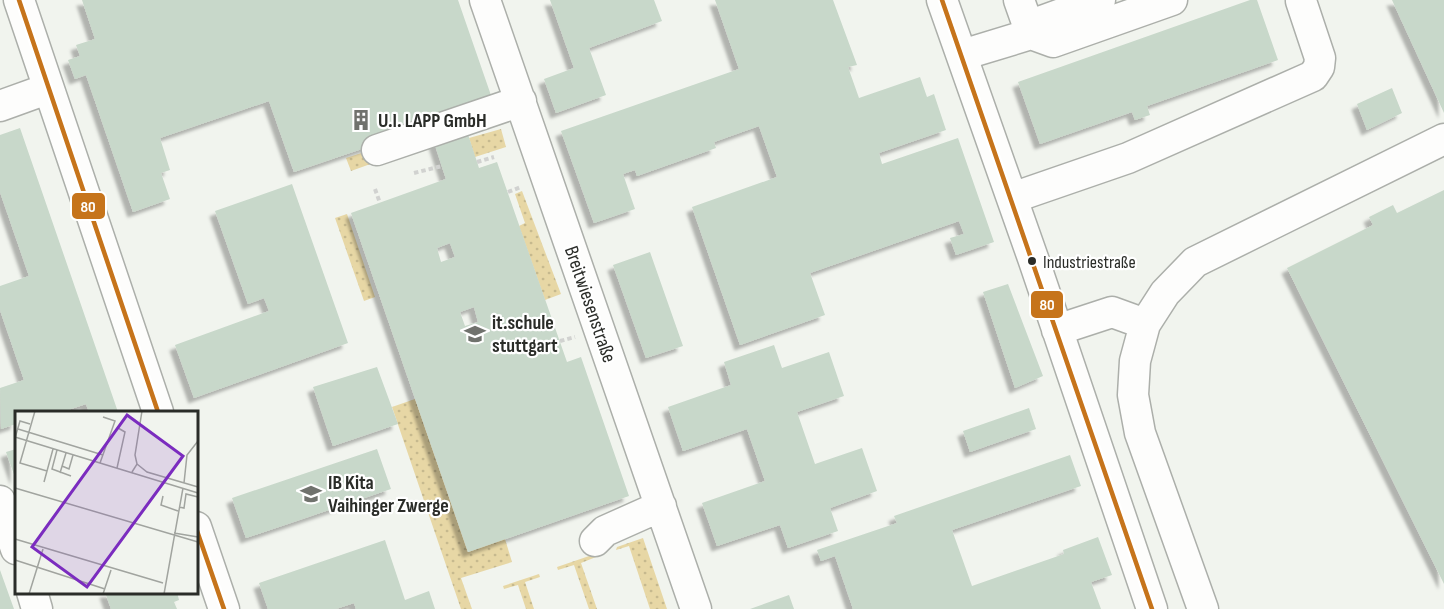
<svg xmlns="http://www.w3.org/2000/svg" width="1444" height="609" font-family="'Sofia Sans Condensed',sans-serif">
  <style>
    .grass { fill: url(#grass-dots) }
    .building { fill: #c8d8ca; fill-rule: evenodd; filter: url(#shadow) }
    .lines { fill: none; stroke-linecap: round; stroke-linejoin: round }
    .minor-casing { stroke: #acafaa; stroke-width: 33 }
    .path { stroke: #d1d2d0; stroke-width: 4; stroke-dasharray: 4.5 3; stroke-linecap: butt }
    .minor { stroke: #fdfdfc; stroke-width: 30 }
    .bus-1-casing { stroke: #fff; stroke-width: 9 }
    .bus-1 { stroke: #c6741b; stroke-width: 4.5 }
    .bus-dot { fill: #2a2c28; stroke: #fff; stroke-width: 2 }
    .labels { text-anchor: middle; stroke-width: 4.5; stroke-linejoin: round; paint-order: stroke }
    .bus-label { font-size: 18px; fill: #2a2c28; stroke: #fff; text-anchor: start }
    .poi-label { font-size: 20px; font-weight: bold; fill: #2a2c28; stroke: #fff; text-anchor: start }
    .street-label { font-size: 20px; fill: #2a2c28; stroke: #fff }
    .inset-road { fill: none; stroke: #a1a49f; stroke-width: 1.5 }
    .view { fill: #7b2cbf; fill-opacity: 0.15; stroke: #7b2cbf; stroke-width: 3 }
    .inset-edge { fill: none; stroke: #2a2c28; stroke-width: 3 }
    .line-badge { stroke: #fff; stroke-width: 2 }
    .badge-label { font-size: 16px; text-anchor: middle; font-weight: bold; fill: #fff }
  </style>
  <defs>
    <pattern id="grass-dots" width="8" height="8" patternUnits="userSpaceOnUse" patternTransform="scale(1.5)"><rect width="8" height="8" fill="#e7d7a5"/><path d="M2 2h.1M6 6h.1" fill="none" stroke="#c6b98e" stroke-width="1.8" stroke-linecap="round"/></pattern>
    <filter id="shadow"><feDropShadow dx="-5.5" dy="5.5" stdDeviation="1.5" flood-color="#0004"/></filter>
  </defs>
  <rect width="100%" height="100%" fill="#f1f4ee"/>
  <path class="grass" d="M501,129L506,147L475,157L469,138Z
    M371,150L376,162L351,171L346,158Z
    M522,191L561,294L545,300L519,226L525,223L515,194Z
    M347,214L375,297L364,301L335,218Z
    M415,399L468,552L505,539L512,562L461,578L472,609H461L392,407Z
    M643,538L667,609H650L629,546L616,550L617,547Z
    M595,554L596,557L581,563L597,609H589L574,565L558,570L557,567Z
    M539,574L540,577L525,582L534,609H526L518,585L504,589L503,586Z"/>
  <path class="building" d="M82,0H458L494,104L294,172L269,101L160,138L170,170L161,173L170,199L133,212L86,75L75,79L68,60L80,56L76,45L95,39Z
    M550,0H654L662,21L589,48L606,95L556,113L544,79L574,68Z
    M715,0H833L857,65L848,67L859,98L920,77L927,97L934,94L946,130L879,153L882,164L958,138L994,242L956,255L950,238L964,234L959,221L810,273L825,315L740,345L692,207L777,177L759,126L714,142L716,148L637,176L635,170L623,174L635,209L594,223L561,131L739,69Z
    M1250,0H1257L1278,60L1147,106L1150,115L1135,120L1132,112L1040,144L1018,82Z
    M1392,0H1444V113Z
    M1392,88L1402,113L1367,130L1357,104Z
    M465,125L479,168L497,162L567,362L581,357L629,496L468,552L351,213L446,179L432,136ZM450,243L455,257L441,262L437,248ZM474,307L478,322L465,326L460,312Z
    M20,128L118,412H89L86,404L62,412H16V424L1,429L0,388L24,380L0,310V286L29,276L0,192V135Z
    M292,184L348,343L194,398L175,345L269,311L264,298L248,304L215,211Z
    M1444,190V584L1287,268L1373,225L1369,217L1393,205L1397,213Z
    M650,252L683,346L646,358L613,265Z
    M1008,284L1043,376L1015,388L983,292Z
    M774,345L782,368L829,352L844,396L797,412L815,464L862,448L877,491L830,508L838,531L788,548L780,525L717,546L702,503L765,481L747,429L683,451L668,407L731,385L724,362Z
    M377,367L398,424L333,446L313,387Z
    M1029,408L1036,429L970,452L963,431Z
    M16,449V480L6,452Z
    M377,449L391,489L246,538L232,498Z
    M1070,455L1081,486L952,530L972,586L1064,554L1063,550L1098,537L1112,575L1091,582L1101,609H853L835,556L821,561L817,550L897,523L894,516Z
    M385,540L405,600L429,591L435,609H356L354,603L336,609H268L259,583Z
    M0,570L14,609H0Z
    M105,592H177L179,600L174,602L177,609H111Z
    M789,595L794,609H750Z"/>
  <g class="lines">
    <defs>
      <path id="minor" d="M19,0L158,412
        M485,0L696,609
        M942,0L1034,261L1152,609
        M1019,0L1031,34
        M1028,26L1100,0
        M962,55L1031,34L1053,42L1172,0
        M0,106L47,89
        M377,150L521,101
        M1012,198L1128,158L1313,76L1319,67L1320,58L1301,1
        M1145,324L1165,293L1195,262L1444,139
        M1057,330L1112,312L1145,324L1135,361L1133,395L1140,433L1203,609
        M0,501L16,549
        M196,527L224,609
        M595,541L605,531L661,506
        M32,592L37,609"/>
    </defs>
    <use href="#minor" class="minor-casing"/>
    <path class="path" d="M477,162L494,157
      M414,173L442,166
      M375,189L380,203
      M508,192L521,187
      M560,341L575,337"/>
    <use href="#minor" class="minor"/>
    <defs>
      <path id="bus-1" d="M19,0L158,412
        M942,0L1152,609
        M196,528L224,609"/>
    </defs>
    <use href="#bus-1" class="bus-1-casing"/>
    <use href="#bus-1" class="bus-1"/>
  </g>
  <defs>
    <symbol id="building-bare" viewBox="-9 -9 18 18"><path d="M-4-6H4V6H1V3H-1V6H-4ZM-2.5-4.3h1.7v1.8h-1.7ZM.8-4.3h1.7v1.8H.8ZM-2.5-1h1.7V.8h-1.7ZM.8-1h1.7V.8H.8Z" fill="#70726d" stroke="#fff" stroke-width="2.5" paint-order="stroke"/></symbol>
    <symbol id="school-bare" viewBox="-9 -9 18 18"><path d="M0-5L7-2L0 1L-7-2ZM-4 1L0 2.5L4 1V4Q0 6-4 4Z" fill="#70726d" stroke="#fff" stroke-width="2.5" paint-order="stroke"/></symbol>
  </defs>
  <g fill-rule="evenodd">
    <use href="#building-bare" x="346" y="105" width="30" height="30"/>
    <use href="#school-bare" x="460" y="319" width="30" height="30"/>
    <use href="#school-bare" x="296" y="479" width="30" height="30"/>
  </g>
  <circle class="bus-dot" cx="1032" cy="261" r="5"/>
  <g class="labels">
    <g class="bus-label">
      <text x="1043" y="268">Industriestraße</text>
    </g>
    <g class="poi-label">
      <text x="378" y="127">U.I. LAPP GmbH</text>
      <text x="492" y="329">it.schule<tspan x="492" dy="23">stuttgart</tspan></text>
      <text x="328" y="489">IB Kita<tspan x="328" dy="23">Vaihinger Zwerge</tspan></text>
    </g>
    <g class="street-label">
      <text transform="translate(591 304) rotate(71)" y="7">Breitwiesenstraße</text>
    </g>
  </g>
  <g transform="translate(15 411)">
    <rect width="183" height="183" fill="#f1f4ee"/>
    <path class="inset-road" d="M20,0L5,52L32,60M3,18L88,44M0,26L183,82M0,27L5,10L15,13M42,39L37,58L56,65M85,52L100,10L88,6M122,53L120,44L127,0M47,55L54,58L58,44M102,57L110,21L103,17M117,61L122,53L132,61L183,76M45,62L51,42M29,71L38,38M169,72L172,44L183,30M0,77L183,131M148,85L146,94L163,100M164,96L169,97L171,83L183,86M159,122L183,126M0,128L148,172M0,149L90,178M14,183L28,138M88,183L96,159M149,183L168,77"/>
    <path class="view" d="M112,4L168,45L72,176L17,136Z"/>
    <rect width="183" height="183" class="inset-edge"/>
  </g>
  <g class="line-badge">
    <rect x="71" y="192" width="35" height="28" rx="6" fill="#c6741b"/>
    <rect x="1030" y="290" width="34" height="29" rx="6" fill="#c6741b"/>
  </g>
  <g class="badge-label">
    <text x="88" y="212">80</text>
    <text x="1047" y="310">80</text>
  </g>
</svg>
